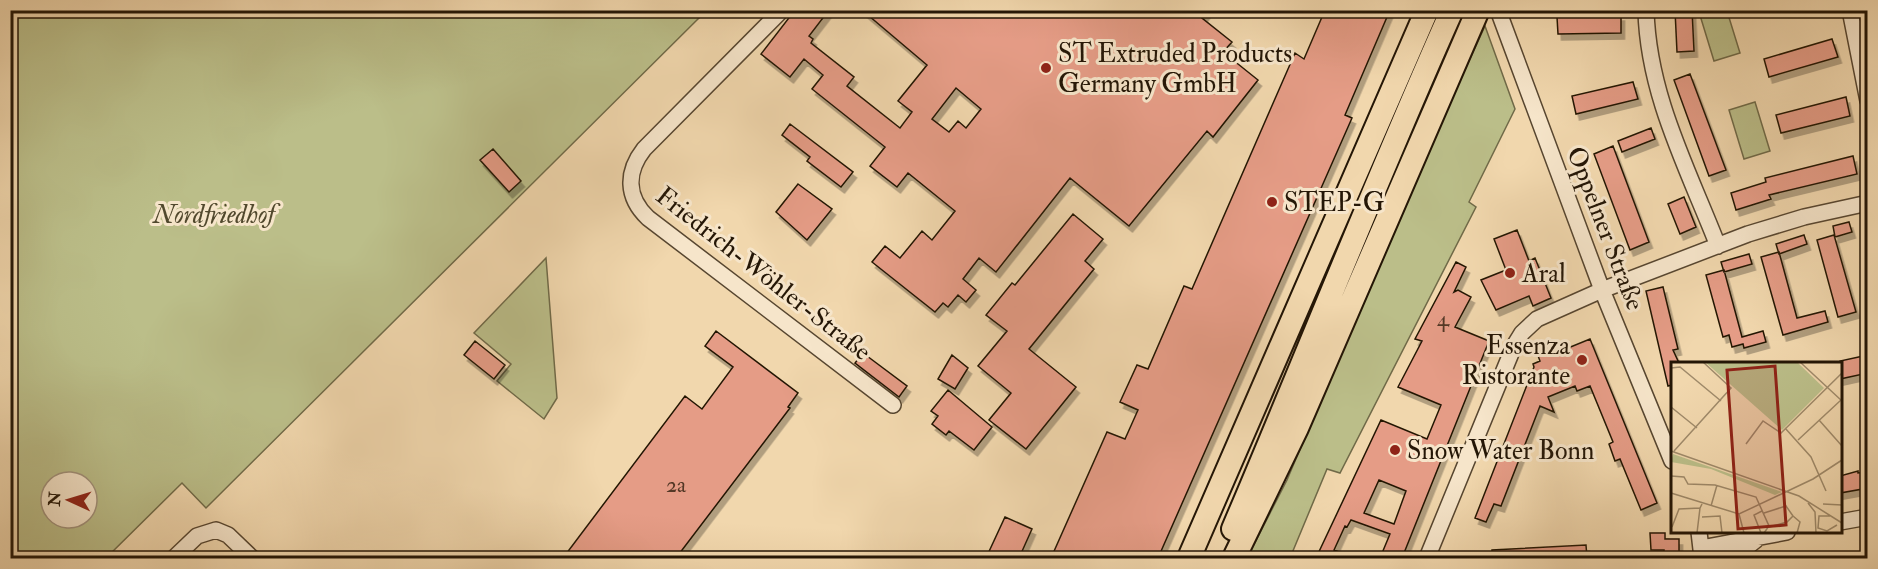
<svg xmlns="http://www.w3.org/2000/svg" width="1878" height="569" font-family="'IM FELL Double Pica',serif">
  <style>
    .green { fill: #bbbe89; stroke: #706a48; stroke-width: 1.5; fill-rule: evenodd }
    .building { fill: #e59c86; stroke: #241606; stroke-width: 1.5; fill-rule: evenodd; filter: url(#shadow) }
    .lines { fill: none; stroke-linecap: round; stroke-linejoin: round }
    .minor-casing { stroke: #574630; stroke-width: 18 }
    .highway-casing { stroke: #241606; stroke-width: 26 }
    .minor { stroke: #f6e5ca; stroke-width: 15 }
    .highway { stroke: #f1d7ad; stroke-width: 22 }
    .poi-dot { fill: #8f2418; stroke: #f6e5ca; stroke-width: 2 }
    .labels { text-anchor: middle; stroke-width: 6; stroke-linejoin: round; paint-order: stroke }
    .number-label { font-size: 22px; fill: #543826 }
    .poi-label { font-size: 26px; fill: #241606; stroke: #f6e5ca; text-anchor: start }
    .park-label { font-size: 26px; font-style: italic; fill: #51482d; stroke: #f6e5ca }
    .street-label { font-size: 26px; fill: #241606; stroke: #f6e5ca }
    .inset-road { fill: none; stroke: #9f8a6a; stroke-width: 1.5 }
    .view { fill: #8f2418; fill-opacity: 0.15; stroke: #8f2418; stroke-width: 3 }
    .inset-edge { fill: none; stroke: #241606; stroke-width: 3 }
  </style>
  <defs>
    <filter id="shadow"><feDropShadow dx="3.5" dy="6" stdDeviation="0" flood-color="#0004"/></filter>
  </defs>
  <rect width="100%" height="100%" fill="#f1d7ad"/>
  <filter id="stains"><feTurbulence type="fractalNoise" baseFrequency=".00333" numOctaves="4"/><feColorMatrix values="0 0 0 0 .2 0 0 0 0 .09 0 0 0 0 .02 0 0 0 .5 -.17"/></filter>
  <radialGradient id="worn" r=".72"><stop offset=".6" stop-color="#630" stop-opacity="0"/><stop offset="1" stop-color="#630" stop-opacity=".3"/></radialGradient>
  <path class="green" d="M1705,10L1727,11L1740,53L1714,61L1699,12Z
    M10,11H706L206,508L182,483L106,558H11ZM51,482H87V518H51Z
    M1485,26L1515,109L1469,202L1476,207L1340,473L1327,469L1290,558H1247L1287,480L1410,190Z
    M1755,102L1770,151L1744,159L1729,110Z
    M546,258L557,398L544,419L497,381L511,364L474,333Z"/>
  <path class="building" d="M795,10H829L809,36L813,39L811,43L854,77L847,86L900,128L912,112L898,101L927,65L862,10H1208L1202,18L1232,42L1223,52L1258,80L1213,137L1207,131L1129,226L1070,178L996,272L979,258L963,279L976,290L966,302L958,295L948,307L943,303L935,312L872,262L885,246L900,258L922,231L932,240L955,211L908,173L897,187L870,166L885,147L812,89L823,75L804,59L790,77L761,54ZM956,88L981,109L966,128L958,121L949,132L932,119Z
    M1325,10H1390L1345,115L1352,118L1158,558H1051L1107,432L1125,439L1138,410L1120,402L1137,365L1148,369L1184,286L1192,289L1295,53L1304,59Z
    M1675,10H1692L1694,51L1677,52Z
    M1621,15V33L1558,34L1557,17Z
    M1832,39L1838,57L1769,77L1764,59Z
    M1690,74L1726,170L1709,176L1674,80Z
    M1633,82L1638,99L1576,114L1572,96Z
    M1846,97L1850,116L1781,133L1776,115Z
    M790,124L853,172L841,187L807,161L810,157L782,135Z
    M1651,128L1655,139L1622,152L1618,141Z
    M1613,146L1649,242L1630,250L1594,154Z
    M493,149L521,181L509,192L480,160Z
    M1853,156L1857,174L1769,195L1771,199L1736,210L1731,193L1766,182L1765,178Z
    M798,184L832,209L807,240L776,212Z
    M1684,197L1696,227L1680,234L1668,204Z
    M1073,214L1103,239L1085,261L1094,269L1029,349L1076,387L1026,449L989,420L1011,393L978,366L1007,331L986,315L1012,283L1015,285Z
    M1849,222L1852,232L1835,237L1833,226Z
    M1517,230L1529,261L1535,258L1551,298L1533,306L1529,296L1496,310L1481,280L1506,270L1494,239Z
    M1804,235L1807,244L1779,254L1776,244Z
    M1834,235L1856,312L1838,317L1817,240Z
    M1779,252L1797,318L1825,311L1828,322L1783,335L1761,257Z
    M1749,254L1752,264L1724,272L1721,262Z
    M1456,262L1466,267L1454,292L1458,290L1471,297L1455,327L1489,341L1402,558H1380L1390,534L1351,520L1347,527L1345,526L1334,550L1355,558H1316L1381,420L1427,439L1441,405L1398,387L1422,341L1415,339ZM1379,480L1406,491L1394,524L1364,513Z
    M1724,270L1742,337L1763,331L1766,342L1744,348L1743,344L1732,347L1729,335L1723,337L1706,275Z
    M1663,287L1678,349L1673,350L1679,363H1672V385L1668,386L1646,291Z
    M716,331L798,393L788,407L790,408L676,558H563L685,396L702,409L733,367L705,346Z
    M1590,339L1657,503L1641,510L1620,459L1615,461L1609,444L1613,442L1590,386L1577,391L1575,386L1548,397L1554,412L1540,406L1501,506L1494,504L1486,522L1475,518L1534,367L1533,364L1540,361L1534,345L1545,341L1551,355Z
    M475,341L505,365L494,379L464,355Z
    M863,353L907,386L899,397L855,363Z
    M952,355L968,368L955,389L938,379Z
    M1868,355V373L1840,379V361Z
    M948,390L992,427L974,450L949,431L946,435L932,424L938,416L931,411Z
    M1858,471V473L1868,472V488L1840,493V476Z
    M1005,517L1032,529L1019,558H986Z
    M1650,533H1665V539H1679V558H1664V550H1651Z
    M1586,545L1587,558H1492V550Z"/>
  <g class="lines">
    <defs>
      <path id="minor" d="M782,10L644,149C626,172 626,197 648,218L893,405
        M1498,10L1602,290L1672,461
        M1646,10C1648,95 1688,169 1718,246
        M1850,10L1868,101
        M1840,522L1868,517
        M1699,532L1702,558
        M1701,548L1787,532
        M174,558L197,536L216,530L228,535L252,558
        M1427,558L1514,346L1522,333L1537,319L1602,290L1748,234L1804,217L1868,203
        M1733,558L1756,540"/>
      <path id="highway" d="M1233,529C1307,356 1375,182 1452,10
        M1189,558L1427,10
        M1234,558L1297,428L1478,10"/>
    </defs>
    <use href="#minor" class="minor-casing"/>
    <use href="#highway" class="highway-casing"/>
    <use href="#minor" class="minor"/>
    <use href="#highway" class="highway"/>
  </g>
  <g class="poi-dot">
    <circle cx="1046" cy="68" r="6"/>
    <circle cx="1272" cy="202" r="6"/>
    <circle cx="1510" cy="273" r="6"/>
    <circle cx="1582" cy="360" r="6"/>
    <circle cx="1395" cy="450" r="6"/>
  </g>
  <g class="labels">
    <g class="number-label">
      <text x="1443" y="326">4</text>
      <text x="676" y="492">2a</text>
    </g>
    <g class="poi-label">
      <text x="1058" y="62">ST Extruded Products<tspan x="1058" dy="30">Germany GmbH</tspan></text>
      <text x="1284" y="211">STEP-G</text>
      <text x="1522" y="282">Aral</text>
      <text x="1570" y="354" text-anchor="end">Essenza<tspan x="1570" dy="30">Ristorante</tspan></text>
      <text x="1407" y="459">Snow Water Bonn</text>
    </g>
    <g class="park-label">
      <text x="214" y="223">Nordfriedhof</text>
    </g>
    <g class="street-label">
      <text transform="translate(1606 228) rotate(69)" y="9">Oppelner Straße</text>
      <text transform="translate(764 273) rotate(38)" y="9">Friedrich-Wöhler-Straße</text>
    </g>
  </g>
  <g transform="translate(1671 362)">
    <rect width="171" height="171" fill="#f1d7ad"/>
    <path d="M34,0H126L153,26L111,68ZM2,92L111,130L104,133L40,107L0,100Z" fill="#bbbe89"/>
    <path class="inset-road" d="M129,0L171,39M0,6L9,5L50,39M0,45L26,66M148,58L171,84M114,66L140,95L155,129M127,78L170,38M75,82L92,59L110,71L171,11M0,89L128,134L171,161M3,89L60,26L32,0M0,114L13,115L17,122L44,123L85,135L98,164L93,171M0,131L68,152L142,117L171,98M137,141L144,150L145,171M152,142L171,143M40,144L46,123M93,151L115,144L122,154M68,152L73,171M122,154L129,160L126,171M159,154H148L147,166L156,169L166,163M31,155L49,154L51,171M1,165L8,147L29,146L31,142M98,165L116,160L122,154M26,171L29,146M90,171L83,153L91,149"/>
    <path class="view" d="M104,4L115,163L67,167L56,8Z"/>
    <rect width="171" height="171" class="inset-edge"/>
  </g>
  <rect width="1878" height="569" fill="none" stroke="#f1d7ad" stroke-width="36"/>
  <rect x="12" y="12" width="1854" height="545" fill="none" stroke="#241606" stroke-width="3"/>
  <rect x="18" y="18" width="1842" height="533" fill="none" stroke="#241606" stroke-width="1.5"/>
  <g transform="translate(69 500) rotate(274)"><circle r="28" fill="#f6e5ca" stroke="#a2927c" stroke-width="1.5"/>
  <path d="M0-4.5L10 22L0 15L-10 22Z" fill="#8f2418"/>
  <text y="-9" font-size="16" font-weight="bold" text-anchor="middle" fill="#241606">N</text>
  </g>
  <rect width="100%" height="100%" filter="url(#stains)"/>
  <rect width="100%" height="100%" fill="url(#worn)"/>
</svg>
